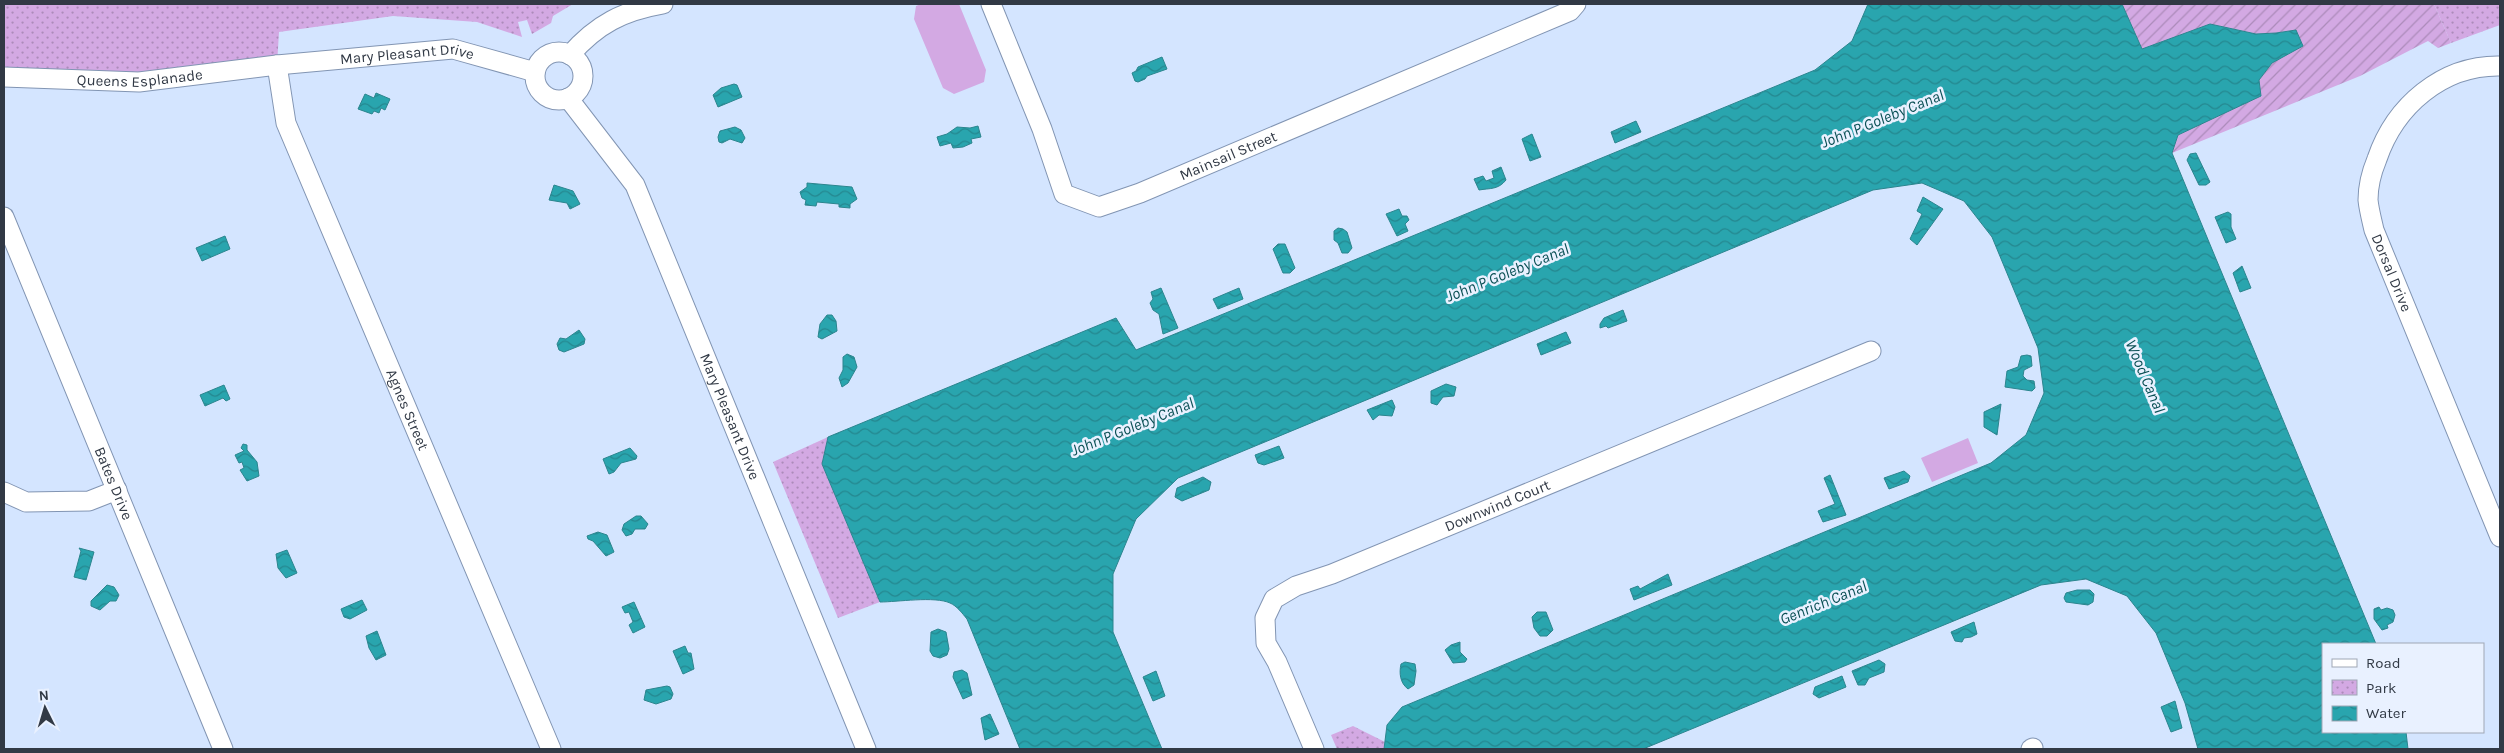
<svg xmlns="http://www.w3.org/2000/svg" width="2504" height="753" font-family="Karla,sans-serif">
  <style>
    .grass { fill: #d3a9e3 }
    .park { fill: url(#park-dots) }
    .garden { fill: url(#garden-furrows) }
    .water { fill: url(#water-waves); stroke: #2b858e }
    .lines { fill: none; stroke-linecap: round; stroke-linejoin: round }
    .minor-casing { stroke: #8295b3; stroke-width: 21 }
    .minor { stroke: #fff; stroke-width: 19 }
    .labels { text-anchor: middle; stroke-width: 5; stroke-linejoin: round; paint-order: stroke }
    .street-label { font-size: 15px; fill: #313945; stroke: #e9f1ff }
    .water-label { font-size: 16px; font-style: italic; fill: #0a5055; stroke: #e9f1ff }
  </style>
  <defs>
    <pattern id="park-dots" width="8" height="8" patternUnits="userSpaceOnUse" patternTransform="scale(1.25)"><rect width="8" height="8" fill="#d3a9e3"/><path d="M2 2h.1M6 6h.1" fill="none" stroke="#ac8bba" stroke-width="1.8" stroke-linecap="round"/></pattern>
    <pattern id="garden-furrows" width="10" height="10" patternUnits="userSpaceOnUse" patternTransform="scale(1.25)"><rect width="10" height="10" fill="#d3a9e3"/><path d="M-1 1l2-2M0 10L10 0M9 11l2-2" fill="none" stroke="#ac8bba"/></pattern>
    <pattern id="water-waves" width="16" height="10" patternUnits="userSpaceOnUse" patternTransform="scale(1.25)"><rect width="16" height="10" fill="#29a5ae"/><path d="M0 5q4-4 8 0t8 0" fill="none" stroke="#24878f"/></pattern>
  </defs>
  <rect width="100%" height="100%" fill="#d4e5ff"/>
  <path class="grass" d="M921,4H959L986,70L984,82L954,94L943,88L914,19L916,6Z
    M1968,438L1978,463L1932,482L1921,458Z"/>
  <path class="park" d="M4,4H573L553,16L551,23L532,34L527,20L518,22L522,37L477,22L393,16L279,32L277,65L139,82L4,77Z
    M2434,4H2500V25L2451,43Z
    M828,437L822,464L880,602L838,618L773,462Z
    M1353,726L1385,742L1384,749H1337L1331,735Z"/>
  <path class="garden" d="M2122,4H2434L2451,43L2438,48L2428,41L2360,76L2172,153L2178,135L2261,96L2259,80L2272,63L2303,46L2295,30L2276,33L2256,34L2210,24L2142,49Z"/>
  <path class="water" d="M1868,4H2122L2142,49L2210,24L2256,34L2276,33L2296,30L2303,46L2272,63L2259,80L2261,96L2178,135L2172,153L2376,644H2323V732H2406L2408,749H2198L2185,703L2156,633L2127,596L2086,579L2041,585L1643,749H1384L1387,725L1402,707L1991,463L2026,435L2044,393L2038,348L1992,237L1964,201L1922,183L1873,190L1178,478L1136,519L1113,574V632L1162,749H1020L967,619C962,613 957,606 950,603C935,596 897,602 880,602L822,464L828,437L1116,318L1136,350L1815,70L1852,41Z
    M1162,57L1167,69L1147,76L1145,79L1138,82L1135,81L1132,73L1136,71L1138,67Z
    M734,84L737,85L742,97L718,107L713,95L721,88Z
    M376,93L390,99L385,110L381,108L379,113L374,111L372,114L358,109L365,94L374,98Z
    M1636,121L1641,132L1615,143L1611,132Z
    M978,126L981,137L971,139L972,143L963,147L953,148L951,143L940,146L937,137L947,134L957,127L970,128Z
    M735,127L741,130L745,138L742,143L730,139L722,143L719,142L718,137L720,131Z
    M1532,134L1541,157L1530,161L1522,139Z
    M2196,153L2210,182L2206,185H2199L2187,160L2190,154Z
    M1501,167L1506,180C1498,190 1490,188 1479,190L1474,179L1483,176L1486,181L1494,178L1492,171Z
    M807,183L852,187L857,199L850,204V208L839,207V204L817,202L816,206L805,205L806,200L802,198L800,192L807,187Z
    M554,185L573,191L580,204L570,209L567,203L549,200Z
    M1923,197L1943,209L1917,245L1910,239L1922,214L1917,211Z
    M1399,209L1402,216H1407L1409,220L1405,224L1408,231L1397,236L1386,214Z
    M2228,212L2231,214V227L2236,239L2226,243L2215,217Z
    M1338,228L1343,229L1347,232L1352,248L1348,253H1342L1338,243L1334,240V231Z
    M225,236L230,249L202,261L196,248Z
    M1278,244H1285L1295,268L1290,273H1283L1273,249Z
    M2242,266L2251,288L2240,292L2233,273Z
    M1161,288L1178,328L1163,334L1159,314L1153,310L1150,303L1153,299L1151,292Z
    M1239,288L1243,299L1218,309L1213,299Z
    M1623,310L1627,321L1608,328L1606,326L1600,328V324L1604,318Z
    M827,315H832L836,321L837,331L822,339L818,337L820,324Z
    M579,330L585,339L584,344L564,352L559,350L557,344L560,338L566,339Z
    M1566,332L1571,343L1541,355L1537,344Z
    M847,354L854,357L857,367L848,383L842,387L839,378L843,370V357Z
    M2027,355L2031,356L2032,366L2024,370L2023,376L2027,380L2034,381L2035,388L2032,391L2005,387L2007,371L2018,367L2021,356Z
    M1446,384L1456,387L1454,396L1443,397L1437,405L1431,403V391Z
    M224,385L230,399L226,401L223,398L205,406L200,395Z
    M1392,400L1395,407L1392,416L1379,415L1373,420L1367,410Z
    M2001,404L1997,435L1984,427V412Z
    M243,444L247,445V450L257,462L259,476L247,481L240,470L244,468L242,462L239,463L235,455L244,451L241,448Z
    M1279,446L1284,458L1264,465L1258,463L1255,455Z
    M630,448L637,456L636,459L621,463L614,472L609,474L603,459Z
    M1904,471L1910,476L1908,482L1889,489L1884,478Z
    M1830,475L1846,515L1823,522L1818,511L1835,504L1824,478Z
    M1203,477L1211,482L1209,490L1182,501L1175,497L1177,488Z
    M636,516H641L648,524L645,529H635L632,534L626,536L622,530L624,524Z
    M598,532L607,535L614,552L606,556L593,541L588,539L587,536Z
    M79,548L94,552L86,580L74,577L81,551Z
    M287,550L297,573L286,578L278,568L276,554Z
    M1668,574L1672,585L1634,600L1630,589L1638,586L1640,589Z
    M107,585L114,587L119,595L116,601H110L100,610L91,606V601Z
    M2077,590H2090L2094,594L2093,602L2088,605L2066,602L2064,598L2066,593Z
    M362,600L367,610L350,619L344,617L341,609Z
    M634,602L645,627L633,633L629,625L633,622L629,612L625,613L622,607Z
    M2379,607L2381,610L2387,608L2393,610L2395,615L2393,622L2387,625L2388,628L2382,630L2374,619V609Z
    M1537,612H1546L1553,630L1547,636H1540L1534,628L1532,617Z
    M1974,622L1977,634L1971,637L1964,638L1962,642L1955,641L1951,632Z
    M938,629L946,632L949,649L947,655L940,658L933,656L930,651L931,632Z
    M377,631L386,655L376,660L369,648L366,636Z
    M1460,642V652L1467,659L1465,662L1453,663L1445,650L1451,645Z
    M685,646L688,653H691L694,669L683,674L673,651Z
    M1879,660L1885,664L1884,672L1869,678L1865,685H1858L1852,671Z
    M1405,662L1415,664L1416,671L1414,685L1408,689C1400,683 1399,673 1401,664Z
    M962,670L967,673L972,695L963,699L953,677L954,672Z
    M1156,671L1165,696L1153,701L1143,677Z
    M1842,676L1846,687L1819,698L1813,694L1815,687Z
    M667,686L670,687L673,694L671,699L656,704L644,700L646,690Z
    M2175,701L2182,728L2171,732L2161,707Z
    M990,714L999,734L985,740L981,718Z"/>
  <g class="lines">
    <defs>
      <g id="minor">
        <path id="s1" d="M991,4L1042,129L1064,194L1099,207L1140,193L1570,11L1576,4"/>
        <circle cx="559" cy="76" r="24"/>
        <path d="M570,55C597,24 623,11 663,4"/>
        <path id="s2" d="M277,65L286,123L551,749"/>
        <path id="s3" d="M2500,66C2442,65 2395,106 2377,159C2372,171 2368,186 2368,200C2369,210 2372,221 2374,230L2500,537"/>
        <path id="s4" d="M4,77L139,82L277,65L453,49L535,72"/>
        <path id="s5" d="M568,98L635,185L866,749"/>
        <path id="s6" d="M4,217L223,749"/>
        <path d="M4,492L26,502L89,501L117,490"/>
        <path id="s7" d="M1314,749L1277,662L1266,643L1265,618L1274,599L1296,586L1332,574L1871,351"/>
        <path d="M2031,749L2033,748"/>
      </g>
    </defs>
    <use href="#minor" class="minor-casing"/>
    <use href="#minor" class="minor"/>
  </g>
  <g class="labels">
    <g class="street-label">
      <text dy="5" stroke="none"><textPath href="#s4" startOffset="405">Mary Pleasant Drive</textPath></text>
      <text dy="5" stroke="none"><textPath href="#s4" startOffset="136">Queens Esplanade</textPath></text>
      <text dy="5" stroke="none"><textPath href="#s1" startOffset="380">Mainsail Street</textPath></text>
      <text dy="5" stroke="none"><textPath href="#s3" startOffset="284">Dorsal Drive</textPath></text>
      <text dy="5" stroke="none"><textPath href="#s2" startOffset="370">Agnes Street</textPath></text>
      <text dy="5" stroke="none"><textPath href="#s5" startOffset="360">Mary Pleasant Drive</textPath></text>
      <text dy="5" stroke="none"><textPath href="#s6" startOffset="288">Bates Drive</textPath></text>
      <text dy="5" stroke="none"><textPath href="#s7" startOffset="405">Downwind Court</textPath></text>
    </g>
    <g class="water-label">
      <text transform="translate(1882 118) rotate(-22)" y="6">John P Goleby Canal</text>
      <text transform="translate(1507 272) rotate(-22)" y="6">John P Goleby Canal</text>
      <text transform="translate(2146 376) rotate(67)" y="6">Wood Canal</text>
      <text transform="translate(1132 426) rotate(-22)" y="6">John P Goleby Canal</text>
      <text transform="translate(1823 602) rotate(-22)" y="6">Genrich Canal</text>
    </g>
  </g>
  <rect width="2504" height="753" fill="none" stroke="#313945" stroke-width="10"/>
  <rect x="2322" y="643" width="162" height="90" fill="#e9f1ff" stroke="#9fa7b5"/>
  <rect x="2332" y="659" width="25" height="8" fill="#ffffff" stroke="#9fa7b5"/>
  <text x="2366" y="668" font-size="15" fill="#313945">Road</text>
  <rect x="2332" y="680" width="25" height="15" fill="url(#park-dots)" stroke="#9fa7b5"/>
  <text x="2366" y="693" font-size="15" fill="#313945">Park</text>
  <rect x="2332" y="706" width="25" height="15" fill="url(#water-waves)" stroke="#9fa7b5"/>
  <text x="2366" y="718" font-size="15" fill="#313945">Water</text>
  <g transform="translate(45 708) rotate(355)" stroke="#e9f1ff" stroke-width="4" paint-order="stroke">
  <path d="M0-4L9 19L0 12L-9 19Z" fill="#313945"/>
  <text y="-8" font-size="14" font-weight="bold" text-anchor="middle" fill="#313945">N</text>
  </g>
</svg>
